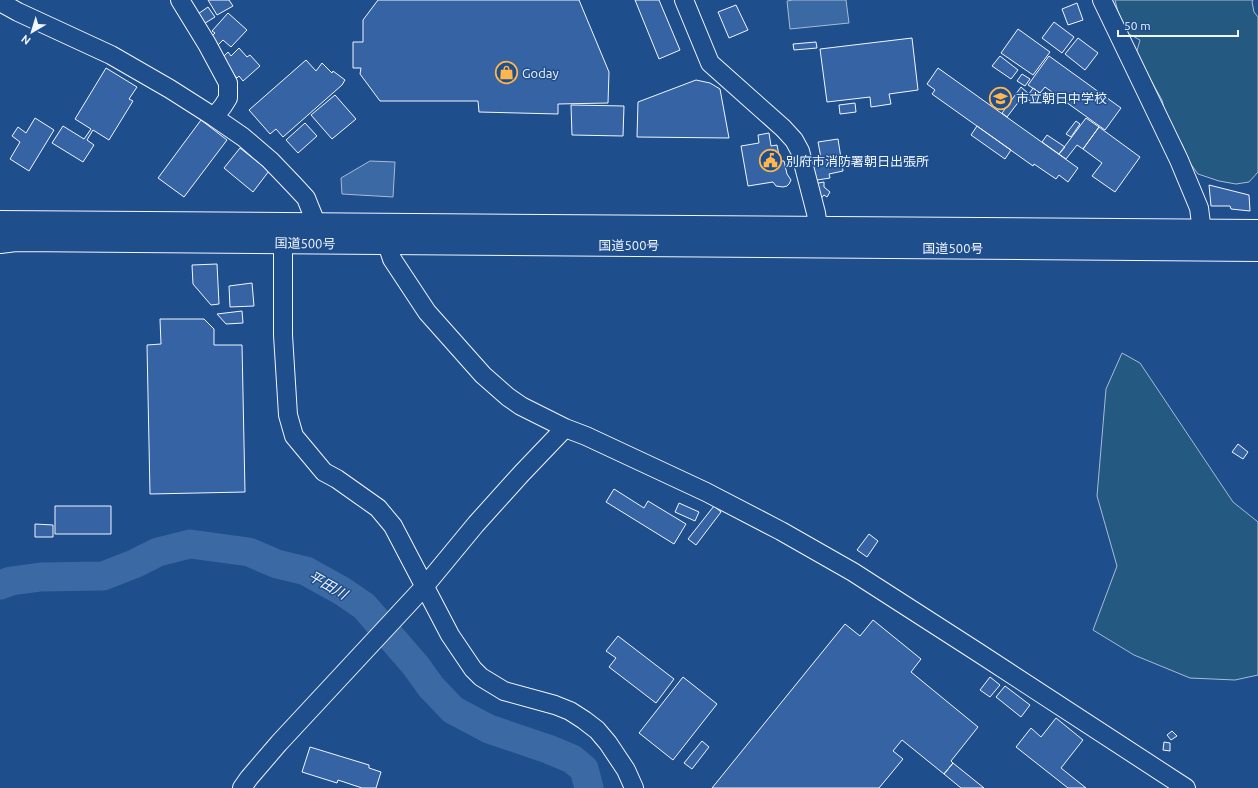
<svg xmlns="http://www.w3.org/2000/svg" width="1258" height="788" font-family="Ubuntu,'Noto Sans JP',sans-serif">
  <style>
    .green { fill: #245a82; stroke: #a8bbd7 }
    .water { fill: #3b69a3; stroke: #a8bbd7 }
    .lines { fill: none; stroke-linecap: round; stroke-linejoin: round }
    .river { stroke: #3b69a3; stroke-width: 29 }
    .building { fill: #3563a3; stroke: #f2f6ff }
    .minor-casing { stroke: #f2f6ff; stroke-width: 20 }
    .highway-casing { stroke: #f2f6ff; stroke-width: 24 }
    .minor { stroke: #1f4e8c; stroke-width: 18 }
    .highway { stroke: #1f4e8c; stroke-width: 22 }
    .labels { text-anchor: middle; stroke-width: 3; stroke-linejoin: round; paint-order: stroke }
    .poi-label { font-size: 13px; fill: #f2f6ff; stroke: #1f4e8c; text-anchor: start }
    .street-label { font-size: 13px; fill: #f2f6ff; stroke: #1f4e8c }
    .water-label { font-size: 14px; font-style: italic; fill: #f2f6ff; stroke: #1f4e8c }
  </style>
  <rect width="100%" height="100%" fill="#1f4e8c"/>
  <path class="green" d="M1115,0H1253L1252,2L1254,12L1258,17V172L1249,182L1236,184L1219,181L1198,174L1190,163L1182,144L1169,127L1162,100L1136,54L1140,40L1127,33L1120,20Z
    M1122,353L1140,363L1233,502L1258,522V675L1235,680L1190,678L1134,655L1093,630L1117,566L1097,496L1106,389Z"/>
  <path class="water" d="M793,0H846L849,23L790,29L787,1Z
    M370,161L395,162L393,197L342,194L341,178Z"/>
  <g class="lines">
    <path class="river" d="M0,585L11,581L41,577L103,576L134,564L158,552L190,544L249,552L277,564L306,571L342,591L364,606L416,666L431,687L453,710L489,729L548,749L572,759L584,769L589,788"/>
  </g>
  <path class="building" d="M208,0H229L233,6L217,15Z
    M378,0H579L609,72L608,103L558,104V114L479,112L478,101H380L360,74L361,68H353V42H363V20Z
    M635,0H659L680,50L659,59Z
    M1077,3L1083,20L1068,25L1062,9Z
    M736,5L748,30L729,38L718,12Z
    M208,7L215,17L202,25L195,16Z
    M228,13L247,30L231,47L223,40L218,45L210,38L215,33L212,31Z
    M1054,22L1074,37L1062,53L1042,38Z
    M1018,29L1050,52L1033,75L1001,53Z
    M912,38L918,90L889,94L891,104L871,107L870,97L827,102L820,49Z
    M1078,38L1098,53L1085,70L1065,54Z
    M816,42L817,48L794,50L793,44Z
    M239,48L247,57L250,55L260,66L243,81L239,76L237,78L220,60L228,52L231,56Z
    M1000,56L1018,70L1011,79L992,66Z
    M1049,56L1121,108L1105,130L1045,87L1040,93L1028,85Z
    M306,60L316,71L322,63L332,73L333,71L345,80L342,85L283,137L276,129L270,134L249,110Z
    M106,68L137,87L129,99L133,101L109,140L93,130L87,140L94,145L83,162L52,143L63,126L84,139L91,129L75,119Z
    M938,68L1078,168L1068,182L1059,175L1056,179L1034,164L1033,166L932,94L935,90L927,84Z
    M1022,74L1030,79L1025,86L1017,81Z
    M696,80L710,83L720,89L729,138L637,137L638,102Z
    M1021,87L1029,94L1033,88L1040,93L1033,103L1023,96L1007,117L1002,113Z
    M335,95L356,119L332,139L311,115Z
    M855,103L856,112L840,114L839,105Z
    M571,105L624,106L623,136L572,135Z
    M35,118L54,130L29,171L10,159L20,142L12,136L18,127L26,133Z
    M1086,118L1099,127L1083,149L1077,145L1066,159L1059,154Z
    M201,120L227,140L184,197L158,178Z
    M1076,121L1080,124L1071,137L1066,134Z
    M305,123L317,136L298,153L286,140Z
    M977,126L1011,150L1005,159L971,135Z
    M1099,127L1140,157L1115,192L1092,176L1102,163L1083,149Z
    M769,133L771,146L777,145L780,161H784L787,174L791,180L789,184L787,186L783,187L776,186L773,182L748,186L741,146L759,143L758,135Z
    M1047,135L1065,147L1059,154L1042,142Z
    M838,139L843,171L829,174L830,178L811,181L808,160L821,158L818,142Z
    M240,148L269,171L253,192L224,168Z
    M824,182V187L830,192L827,197L824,195L817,203L813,184Z
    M1209,185L1249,195L1250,211L1231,209L1230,206H1211Z
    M217,264L219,304L211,305L193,284L192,265Z
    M252,283L254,306L230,307L229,286Z
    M242,311L243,323L226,324L217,314Z
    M160,319H204L214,329V345H242L245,492L150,494L147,345L161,344Z
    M1238,444L1248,452L1243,459L1232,452Z
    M614,489L644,508L648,501L686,524L674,544L606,502Z
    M679,503L699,512L695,521L675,512Z
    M55,506H111V534H55Z
    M714,506L721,512L696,545L688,539Z
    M35,524L53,525V537H35Z
    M869,534L878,541L867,557L857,550Z
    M873,620L921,659L911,672L978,727L951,761L953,763L944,774L902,740L893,751L903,759L879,788H712L845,624L860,636Z
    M618,636L674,679L656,703L609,667L616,658L606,651Z
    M683,677L717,704L673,760L639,733Z
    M990,677L1000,685L990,697L980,690Z
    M1005,686L1030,705L1021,717L996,697Z
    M1056,718L1083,740L1061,768L1086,788H1068L1016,747L1031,728L1041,737Z
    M1172,731L1177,736L1171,740L1167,735Z
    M702,741L709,747L692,769L684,763Z
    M1164,742L1170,743V751L1163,750Z
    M310,747L369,765V768L381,772L376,788H362L338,780L337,783L302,772Z
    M953,763L984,788H961L944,774Z"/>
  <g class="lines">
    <defs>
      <path id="minor" d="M180,0L207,44L228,83V98L223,106L214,117
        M684,0L710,63L783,128L794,140L800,151L816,213L818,227V240
        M1102,0L1179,160L1199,208L1202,231
        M0,2L18,12L111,55L170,89L214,117L243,137L270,160L293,184L306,198L316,223
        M280,229L283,243V335L288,415L294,436L324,472L337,479L378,508L393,526L450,635L473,669L481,677L504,691L555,705L570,711L584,720L597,730L608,743L626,770L634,788
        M387,244L392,259L427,312L483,375L508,397L521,406L565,428L586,436L706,492L781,531L853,572L979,653L1186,788
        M242,788L249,778L279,743L424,587L476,524L522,473L565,428"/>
      <path id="highway" d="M0,222L1258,231
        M0,242L16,240L1258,250"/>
    </defs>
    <use href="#minor" class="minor-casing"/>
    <use href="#highway" class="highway-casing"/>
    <use href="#minor" class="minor"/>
    <use href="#highway" class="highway"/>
  </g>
  <defs>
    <symbol id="shop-ring" viewBox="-11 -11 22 22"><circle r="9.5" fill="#1f4e8c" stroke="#ffb74d" stroke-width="1.5"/><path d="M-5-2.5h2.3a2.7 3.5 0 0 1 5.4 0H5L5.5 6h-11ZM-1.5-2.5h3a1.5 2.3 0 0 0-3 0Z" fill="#ffb74d"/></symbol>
    <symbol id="school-ring" viewBox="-11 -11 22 22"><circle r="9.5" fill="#1f4e8c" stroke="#ffb74d" stroke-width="1.5"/><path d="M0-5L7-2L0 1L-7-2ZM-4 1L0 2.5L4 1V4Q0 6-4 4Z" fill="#ffb74d"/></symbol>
    <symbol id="civic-ring" viewBox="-11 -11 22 22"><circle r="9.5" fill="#1f4e8c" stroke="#ffb74d" stroke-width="1.5"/><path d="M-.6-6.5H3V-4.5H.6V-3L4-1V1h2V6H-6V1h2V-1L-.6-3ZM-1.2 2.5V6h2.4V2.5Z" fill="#ffb74d"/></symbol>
  </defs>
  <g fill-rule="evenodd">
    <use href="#shop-ring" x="494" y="60" width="25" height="25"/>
    <use href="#school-ring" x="988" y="86" width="25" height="25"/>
    <use href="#civic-ring" x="758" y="148" width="25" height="25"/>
  </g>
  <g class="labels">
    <g class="poi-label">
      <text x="522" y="78">Goday</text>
      <text x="1016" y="103">市立朝日中学校</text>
      <text x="786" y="166">別府市消防署朝日出張所</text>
    </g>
    <g class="street-label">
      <text transform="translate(305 243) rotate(1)" y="5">国道500号</text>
      <text x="629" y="250">国道500号</text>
      <text x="953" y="253">国道500号</text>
    </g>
    <g class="water-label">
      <text transform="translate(328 585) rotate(30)" y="5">平田川</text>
    </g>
  </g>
  <g transform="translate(32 32) rotate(218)" stroke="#1f4e8c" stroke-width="3" paint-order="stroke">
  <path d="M0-3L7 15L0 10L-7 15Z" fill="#f2f6ff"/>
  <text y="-6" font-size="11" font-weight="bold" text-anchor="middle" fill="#f2f6ff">N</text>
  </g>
  <path d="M1118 30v6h120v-6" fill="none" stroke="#f2f6ff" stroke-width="2"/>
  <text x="1124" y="30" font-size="12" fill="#f2f6ff" stroke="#1f4e8c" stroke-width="3" paint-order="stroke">50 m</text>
</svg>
